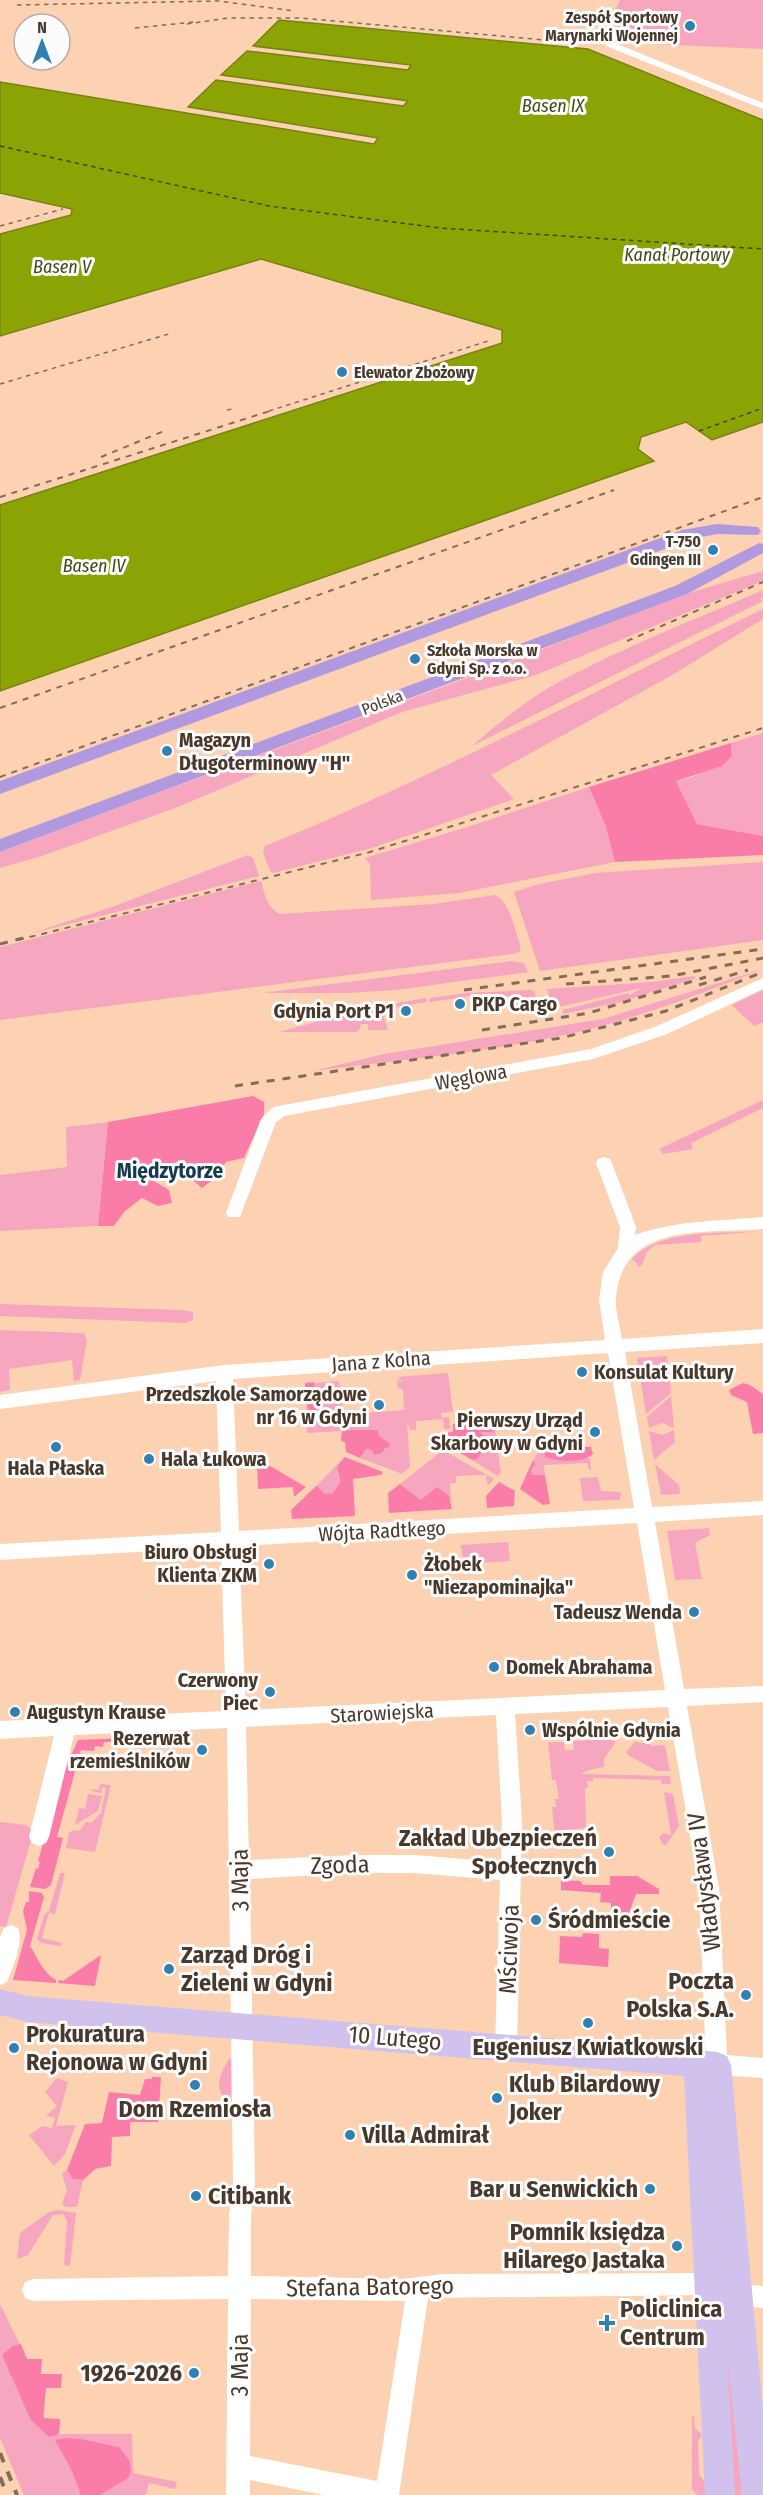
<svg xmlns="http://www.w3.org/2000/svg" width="763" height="2495" font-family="'Fira Sans Condensed',sans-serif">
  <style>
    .green { fill: #f6a6bf }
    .forest { fill: #fa7da9 }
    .water { fill: #8ca305; stroke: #788311; stroke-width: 1.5 }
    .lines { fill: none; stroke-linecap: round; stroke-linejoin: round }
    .ferry { stroke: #3f4915; stroke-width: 1.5; stroke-dasharray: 4.5 4; stroke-linecap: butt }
    .minor { fill: #fff; fill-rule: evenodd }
    .major { fill: #d0c2ec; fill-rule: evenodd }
    .highway { fill: #b199e0; fill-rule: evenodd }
    .rail-far3 { stroke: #856c59; stroke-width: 1.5; stroke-dasharray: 4.5 4.5; stroke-linecap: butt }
    .rail-far2 { stroke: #856c59; stroke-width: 2; stroke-dasharray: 6 6; stroke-linecap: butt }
    .rail-far1 { stroke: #856c59; stroke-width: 3; stroke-dasharray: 8 8; stroke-linecap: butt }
    .rail { stroke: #856c59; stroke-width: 4; stroke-dasharray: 10 10; stroke-linecap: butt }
    .poi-dot { fill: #3081b2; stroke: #fcfcfc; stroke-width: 2 }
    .labels { text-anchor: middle; stroke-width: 6; stroke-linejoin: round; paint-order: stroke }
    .far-poi-label { font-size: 16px; font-weight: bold; fill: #49392c; stroke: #fcfcfc; text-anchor: end }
    .far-street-label { font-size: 16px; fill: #49392c; stroke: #fcfcfc }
    .far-water-label { font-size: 18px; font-style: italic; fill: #3f4915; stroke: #fcfcfc }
    .poi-label { font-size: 20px; font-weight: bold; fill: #49392c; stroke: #fcfcfc; text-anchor: start }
    .street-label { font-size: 20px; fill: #49392c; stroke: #fcfcfc }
    .neighbourhood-label { font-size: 21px; font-weight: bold; fill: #153b53; stroke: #fcfcfc }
    .near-poi-label { font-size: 24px; font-weight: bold; fill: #49392c; stroke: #fcfcfc; text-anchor: start }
    .near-street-label { font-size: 24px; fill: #49392c; stroke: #fcfcfc }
  </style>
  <rect width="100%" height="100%" fill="#fcd2b2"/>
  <path class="green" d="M620,0H763V49L610,42L623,10L616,9Z
    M763,571V581L536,675L402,712L178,807L42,856L0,868V852L512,661L685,594Z
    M763,590V597L760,599L763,601L472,746C499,723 526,700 557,683C623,647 694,620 763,590Z
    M763,609V619L674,674L491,775L514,799L372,848L273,873L270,871L263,853L265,846C435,777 598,689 763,609Z
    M763,733V836L697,824L676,781L693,777L732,756L731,743Z
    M589,787L605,824L615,862L459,893L371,900L370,864L365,858L464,828Z
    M248,855L253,858L259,876L29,934L112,907Z
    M763,862V940L540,971L514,892L539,884L595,873Z
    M261,881C265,895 267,907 280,914L434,904L495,895C510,901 515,932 521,947L519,952L512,954L0,1020V947Z
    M511,961L524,963L528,972L396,990L348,993H262Z
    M763,969C708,991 652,1013 594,1028C506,1051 405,1059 313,1071L384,1054L603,1019Z
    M693,976L696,978L621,1002L563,1014V1010L628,993L630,995L642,988L559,1007L552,1006L547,989L653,982Z
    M529,990L534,991L537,1002L534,1007L519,1013L515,1012L509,996L493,998L491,993L430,1002L429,998L467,993Z
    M763,990V1022L754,1026C747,1018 739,1013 732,1005Z
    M426,998L427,1002L387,1008L388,1013L383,1014L388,1030H368V1024H361L360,1029L357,1032H279L359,1010Z
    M763,1100V1108L691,1143L693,1149L663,1154L659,1149Z
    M108,1122L98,1226L0,1231V1175L67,1167L66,1127Z
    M763,1231L701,1236V1242L655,1245L647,1252L642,1265L636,1267L638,1264L632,1259C661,1228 723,1234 763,1231Z
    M0,1304L181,1310L193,1312V1320L185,1323L0,1316Z
    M0,1330L84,1333L87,1340L80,1380L74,1381L72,1360L9,1369L10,1390L0,1392Z
    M667,1356L671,1393L646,1414L637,1358Z
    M448,1373L453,1412L441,1413L442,1418L449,1417L450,1429H444L443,1419L416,1421V1430H410L407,1421L410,1467L402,1474L360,1458L366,1449L372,1450L386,1441L379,1436L378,1430L347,1431L341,1419L316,1412L314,1383L339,1381L343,1412L349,1414L404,1410L403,1389L398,1388L397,1379L401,1382V1380L397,1377Z
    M671,1396L674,1428L662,1423L649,1428L647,1417Z
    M306,1402C313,1420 330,1418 343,1429L341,1431L307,1433Z
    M488,1421L503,1422L504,1429L495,1430L501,1473L498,1476L472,1460C480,1458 482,1451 491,1449L492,1440L479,1432H493L494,1425Z
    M674,1430L675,1442L654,1460L649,1431L662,1435Z
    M443,1450L494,1479L488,1486L486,1475L456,1476V1483H450L451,1502L449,1496L421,1500L400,1484Z
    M544,1450L545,1457L590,1458L591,1470H589L587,1463L544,1465L545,1475H532L531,1470L535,1464L533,1460L538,1453Z
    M338,1464L337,1471L340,1482L333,1493L325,1494L315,1487Z
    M655,1464L679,1485L680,1494L661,1495Z
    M598,1477L601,1491L621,1492L620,1500L583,1501L580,1478Z
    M709,1528L710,1535L695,1543L702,1579L675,1580L667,1531Z
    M508,1542L510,1561L464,1564L461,1545Z
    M607,1739L615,1741V1743L604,1759V1767L589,1770L581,1774L670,1776L671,1784H662L661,1780L593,1778V1781H587L588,1788H585L586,1828L561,1830L560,1842L556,1844H532L531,1837L555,1836L552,1807H556L555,1799H559L556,1780H552L548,1742H564L565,1750H574L573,1741Z
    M635,1742L650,1744L651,1746L665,1745L670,1771H657L628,1755L626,1752Z
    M100,1784L111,1785L95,1852L66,1848L69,1833L73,1830L79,1831L86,1822L91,1823L101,1813L106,1788L103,1787L101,1793L91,1791L92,1789L99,1790Z
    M664,1792L673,1794L679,1826L666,1845H663L659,1837L663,1833L671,1835Z
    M88,1794L102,1796L98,1811L75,1825L79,1808L85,1809Z
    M0,1822L26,1825L31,1829L32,1837L6,1927L0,1926Z
    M60,1873H65L55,1914L49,1913L42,1938L62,1943L61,1946L41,1943L37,1939L44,1915L49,1911Z
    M229,2059H232L231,2099H226C213,2087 221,2072 229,2059Z
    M57,2078L68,2082L56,2126L76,2125L65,2154L54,2166L29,2135L42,2126L52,2128L55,2118L46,2116L57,2106L45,2092Z
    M711,2116L744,2495H732Z
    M67,2170L73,2178L83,2180L77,2207H66L62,2204L67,2190L62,2174Z
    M57,2210L76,2213L70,2266L64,2265L67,2221L63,2214L53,2215L28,2255L17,2259L20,2233L49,2212Z
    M0,2304L45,2396L44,2419H60L59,2434H132L133,2473L177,2482L175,2489L149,2483L146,2495H24L0,2438Z
    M692,2416H694L695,2429L702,2434L698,2442L699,2475L708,2484V2495H698L692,2489Z"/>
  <path class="forest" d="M731,743L732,756L722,766L676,781L697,824L763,836V855L615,862L605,824L589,787Z
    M253,1096L264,1102V1114L244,1158L226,1162L215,1178L202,1188L188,1176L190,1166L181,1165L175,1177L165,1180L155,1177L152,1180L169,1190L172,1203L158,1206L142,1198L125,1211L114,1226H98L108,1122Z
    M314,1382L316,1412L336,1411L338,1417L351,1420L345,1426L347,1430H378L379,1436L389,1443L390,1447L385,1448L382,1453L374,1455L372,1450L366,1449L360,1458L346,1452L345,1442L341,1441L342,1429C336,1424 331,1423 324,1421C305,1415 306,1399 305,1383Z
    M743,1383L750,1385L763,1394V1433L753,1434L747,1402L731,1395L729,1390Z
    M476,1418L486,1419L494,1426L493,1432H479L492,1440L494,1446L484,1450L477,1459L472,1460L447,1445L444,1433L453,1432V1424Z
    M548,1446L591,1447L593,1454C584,1463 556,1462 545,1457L544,1450Z
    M345,1457L383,1472L381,1475L353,1479L355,1516L292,1519L291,1510L315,1487L317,1486L325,1494L333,1493L340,1482C339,1468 332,1469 345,1457Z
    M533,1460L535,1464L531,1470L532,1475H545L550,1504L543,1505L520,1489Z
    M257,1466H270L306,1487L294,1497L293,1487L258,1489Z
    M499,1482L515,1491L514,1506L487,1508L486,1496Z
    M400,1484L421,1500L437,1487L449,1496L452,1509L389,1513L388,1493Z
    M148,1737L147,1741L104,1742L103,1747L95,1746L94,1751L81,1750L57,1837L63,1838L51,1885L45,1889L30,1887L36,1868L38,1869L40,1862L38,1861L65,1768L78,1740Z
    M610,1876H637L659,1889V1894H636L629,1913L622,1915L611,1911V1903L600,1902L601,1893L561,1890V1880L580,1881L583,1885H610Z
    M29,1891L42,1893L44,1897L30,1946C38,1958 43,1973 56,1980V1983L13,1980L27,1930L23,1911L26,1902H29Z
    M583,1933L599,1934V1948L609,1949L608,1967L559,1963L560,1936L582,1937Z
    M101,1955L95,1986L58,1983L59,1980L63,1981Z
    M152,2077H161L158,2122H130V2136L112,2137L111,2166L95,2169L83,2180L73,2179L67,2170L85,2124L102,2123L109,2092L140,2095L145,2079H152Z
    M21,2344L27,2359H42L41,2374H62L61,2388H46L43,2418L60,2419L59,2434L49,2437L31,2420L2,2355L13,2346Z
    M66,2438L80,2439L119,2447L129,2460L131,2472L128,2478L100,2495H81L72,2471L55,2440Z"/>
  <path class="water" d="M279,20L588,49L763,120V422L712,440L686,422L641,437L638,449L654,461L0,691V505L502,343V330L261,259L0,336V234L71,215L72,209L0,193V82L374,144L378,138L188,107L216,80L403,106L408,101L221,75L247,51L408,70L411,65L253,46Z"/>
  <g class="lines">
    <path class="ferry" d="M0,146L269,206L440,228L763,249
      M699,431L763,408"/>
    <path class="minor" d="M606,42H612L763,103V109L606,46Z
      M763,978V989L667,1034L593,1059L284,1116L276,1122L240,1217H228L226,1213L261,1119L273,1107L591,1049L657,1026Z
      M604,1157L610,1159L612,1163L636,1227L635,1235C677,1220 719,1221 763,1217V1229C706,1234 622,1221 616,1298C615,1311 620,1326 622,1339L763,1329V1343L625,1352L652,1507L763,1501V1515L655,1522L684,1689L763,1686V1702L687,1706L719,1888L727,2055L763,2058V2078L717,2075L709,2072L706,2065L699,1888L668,1707L515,1714L522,1820L517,2048L514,2055L506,2058L498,2055L495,2048L500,1880L414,1873H356L250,1879L255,2182L251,2216V2276L403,2279L443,2274L708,2273L716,2276L719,2284L716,2292L708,2295L428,2298L399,2495H324L250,2480V2495H226L228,2299L33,2301L25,2298L22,2290L25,2282L33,2279L228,2276L229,2216L233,2182L227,1728L74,1735L49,1837L46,1843L39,1846L32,1843L29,1837L54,1736L0,1739V1721L226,1711L221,1547L0,1560V1544L221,1532L216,1381L0,1409V1395L224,1365L605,1340L599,1300L603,1272L618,1248L620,1227L596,1163L598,1159ZM608,1353L634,1508L239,1531L233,1379ZM637,1523L665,1690L246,1710L239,1546ZM496,1715L502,1820L501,1862L414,1855H356L249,1860L246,1727ZM251,2299L405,2301L377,2481L250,2456Z
      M11,1925L18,1928C24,1942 13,1968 7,1982L0,1985V1937L4,1928Z
      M736,2284L763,2286V2308L736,2306L728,2303L725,2295L728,2287Z"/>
    <path class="major" d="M0,1989L27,1996L697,2050L717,2052L727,2056L731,2065L763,2409V2495H742L727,2354L735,2495H705L684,2076L27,2022L0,2015Z"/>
    <path class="highway" d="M717,524L758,527L761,531L758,535L717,534L692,539L0,794V781L682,530Z
      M759,543L763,544V553L687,594L0,852V839L675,586Z"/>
    <path class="rail-far3" d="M17,5L218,1L295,11
      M187,24L228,18H301L567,42
      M135,28L194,22
      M0,226L63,209
      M0,384L172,333
      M227,410L232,409
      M269,411L488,341"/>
    <path class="rail-far2" d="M101,457L164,431
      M0,497L273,410
      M627,641L763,582
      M0,708L614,490
      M0,777L763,497
      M18,940L370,852L763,728"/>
    <path class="rail-far1" d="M0,944L23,938
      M566,984L671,976L763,958
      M699,985L748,970
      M464,990L763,949
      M482,1030L589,1013L706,977
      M235,1086L561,1038L666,1011L763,972"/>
    <path class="rail" d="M0,2453L17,2495
      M0,2477L7,2495"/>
  </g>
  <g class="poi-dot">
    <circle cx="690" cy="26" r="6"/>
    <circle cx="342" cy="372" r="6"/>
    <circle cx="713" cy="550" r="6"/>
    <circle cx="415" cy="659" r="6"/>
    <circle cx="167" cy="751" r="6"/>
    <circle cx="460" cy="1004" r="6"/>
    <circle cx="406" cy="1011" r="6"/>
    <circle cx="582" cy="1372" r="6"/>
    <circle cx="379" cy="1405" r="6"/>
    <circle cx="595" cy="1432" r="6"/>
    <circle cx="56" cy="1447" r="6"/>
    <circle cx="149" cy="1459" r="6"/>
    <circle cx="269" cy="1564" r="6"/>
    <circle cx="412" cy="1575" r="6"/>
    <circle cx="694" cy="1612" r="6"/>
    <circle cx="494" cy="1667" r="6"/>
    <circle cx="270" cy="1692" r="6"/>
    <circle cx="15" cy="1712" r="6"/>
    <circle cx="530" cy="1730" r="6"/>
    <circle cx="202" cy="1750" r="6"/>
    <circle cx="609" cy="1852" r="6"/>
    <circle cx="536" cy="1920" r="6"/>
    <circle cx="169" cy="1969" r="6"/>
    <circle cx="746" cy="1995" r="6"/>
    <circle cx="588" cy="2023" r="6"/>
    <circle cx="14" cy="2048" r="6"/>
    <circle cx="195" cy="2085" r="6"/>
    <circle cx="497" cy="2098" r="6"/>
    <circle cx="350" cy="2135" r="6"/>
    <circle cx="650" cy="2189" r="6"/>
    <circle cx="196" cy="2196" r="6"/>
    <circle cx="677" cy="2246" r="6"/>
    <path d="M604 2314h6v6h6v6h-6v6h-6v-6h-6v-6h6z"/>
    <circle cx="194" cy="2373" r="6"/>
  </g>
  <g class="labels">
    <g class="far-poi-label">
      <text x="678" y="23">Zespół Sportowy<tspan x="678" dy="18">Marynarki Wojennej</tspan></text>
      <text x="354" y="378" text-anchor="start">Elewator Zbożowy</text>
      <text x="701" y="547">T-750<tspan x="701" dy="18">Gdingen III</tspan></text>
      <text x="427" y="656" text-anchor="start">Szkoła Morska w<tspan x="427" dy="18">Gdyni Sp. z o.o.</tspan></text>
    </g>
    <g class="far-street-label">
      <text transform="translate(382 702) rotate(-21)" y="6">Polska</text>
    </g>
    <g class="far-water-label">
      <text x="553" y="112">Basen IX</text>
      <text x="677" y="261">Kanał Portowy</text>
      <text x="62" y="273">Basen V</text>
      <text x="94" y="572">Basen IV</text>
    </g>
    <g class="poi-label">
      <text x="179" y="747">Magazyn<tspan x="179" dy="23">Długoterminowy "H"</tspan></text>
      <text x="472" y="1011">PKP Cargo</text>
      <text x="394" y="1018" text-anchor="end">Gdynia Port P1</text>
      <text x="594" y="1379">Konsulat Kultury</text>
      <text x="367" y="1401" text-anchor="end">Przedszkole Samorządowe<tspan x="367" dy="23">nr 16 w Gdyni</tspan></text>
      <text x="583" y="1427" text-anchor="end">Pierwszy Urząd<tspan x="583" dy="23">Skarbowy w Gdyni</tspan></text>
      <text x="161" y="1466">Hala Łukowa</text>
      <text x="56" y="1475" text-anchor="middle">Hala Płaska</text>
      <text x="257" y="1559" text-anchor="end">Biuro Obsługi<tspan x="257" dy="23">Klienta ZKM</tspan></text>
      <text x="424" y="1571">Żłobek<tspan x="424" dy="23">"Niezapominajka"</tspan></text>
      <text x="682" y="1619" text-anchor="end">Tadeusz Wenda</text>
      <text x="506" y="1674">Domek Abrahama</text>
      <text x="258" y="1687" text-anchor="end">Czerwony<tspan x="258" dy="23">Piec</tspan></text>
      <text x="27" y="1719">Augustyn Krause</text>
      <text x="542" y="1737">Wspólnie Gdynia</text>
      <text x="190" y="1745" text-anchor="end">Rezerwat<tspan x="190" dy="23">rzemieślników</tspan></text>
    </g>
    <g class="street-label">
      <text transform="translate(471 1077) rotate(-10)" y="7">Węglowa</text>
      <text transform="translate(381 1361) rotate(-4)" y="7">Jana z Kolna</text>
      <text transform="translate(382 1531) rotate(-3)" y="7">Wójta Radtkego</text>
      <text transform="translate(382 1713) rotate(-3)" y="7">Starowiejska</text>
    </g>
    <g class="neighbourhood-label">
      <text x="170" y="1178">Międzytorze</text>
    </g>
    <g class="near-poi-label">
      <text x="597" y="1846" text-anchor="end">Zakład Ubezpieczeń<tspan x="597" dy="28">Społecznych</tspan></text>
      <text x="548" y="1928">Śródmieście</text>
      <text x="181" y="1963">Zarząd Dróg i<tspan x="181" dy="28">Zieleni w Gdyni</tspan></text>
      <text x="734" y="1989" text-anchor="end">Poczta<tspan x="734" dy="28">Polska S.A.</tspan></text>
      <text x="26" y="2042">Prokuratura<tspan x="26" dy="28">Rejonowa w Gdyni</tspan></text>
      <text x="588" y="2055" text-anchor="middle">Eugeniusz Kwiatkowski</text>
      <text x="509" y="2092">Klub Bilardowy<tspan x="509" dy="28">Joker</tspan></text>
      <text x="195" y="2117" text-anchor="middle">Dom Rzemiosła</text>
      <text x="362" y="2143">Villa Admirał</text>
      <text x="638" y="2197" text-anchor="end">Bar u Senwickich</text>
      <text x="208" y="2204">Citibank</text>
      <text x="665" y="2240" text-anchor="end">Pomnik księdza<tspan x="665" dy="28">Hilarego Jastaka</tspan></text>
      <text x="620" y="2317">Policlinica<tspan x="620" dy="28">Centrum</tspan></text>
      <text x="182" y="2381" text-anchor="end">1926-2026</text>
    </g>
    <g class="near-street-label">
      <text transform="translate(340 1865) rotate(-2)" y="8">Zgoda</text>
      <text transform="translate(240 1880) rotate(-91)" y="8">3 Maja</text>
      <text transform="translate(704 1882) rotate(-97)" y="8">Władysława IV</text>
      <text transform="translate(509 1949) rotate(-88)" y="8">Mściwoja</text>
      <text transform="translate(395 2038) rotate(5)" y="8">10 Lutego</text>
      <text transform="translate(370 2287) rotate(-1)" y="8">Stefana Batorego</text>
      <text transform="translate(240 2365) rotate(-90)" y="8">3 Maja</text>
    </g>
  </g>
  <g transform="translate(42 42)"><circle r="28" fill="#fcfcfc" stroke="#b4aea9" stroke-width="1.5"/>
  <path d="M0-4.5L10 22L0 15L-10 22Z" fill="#3081b2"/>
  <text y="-9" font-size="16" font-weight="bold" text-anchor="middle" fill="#49392c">N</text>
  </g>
</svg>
